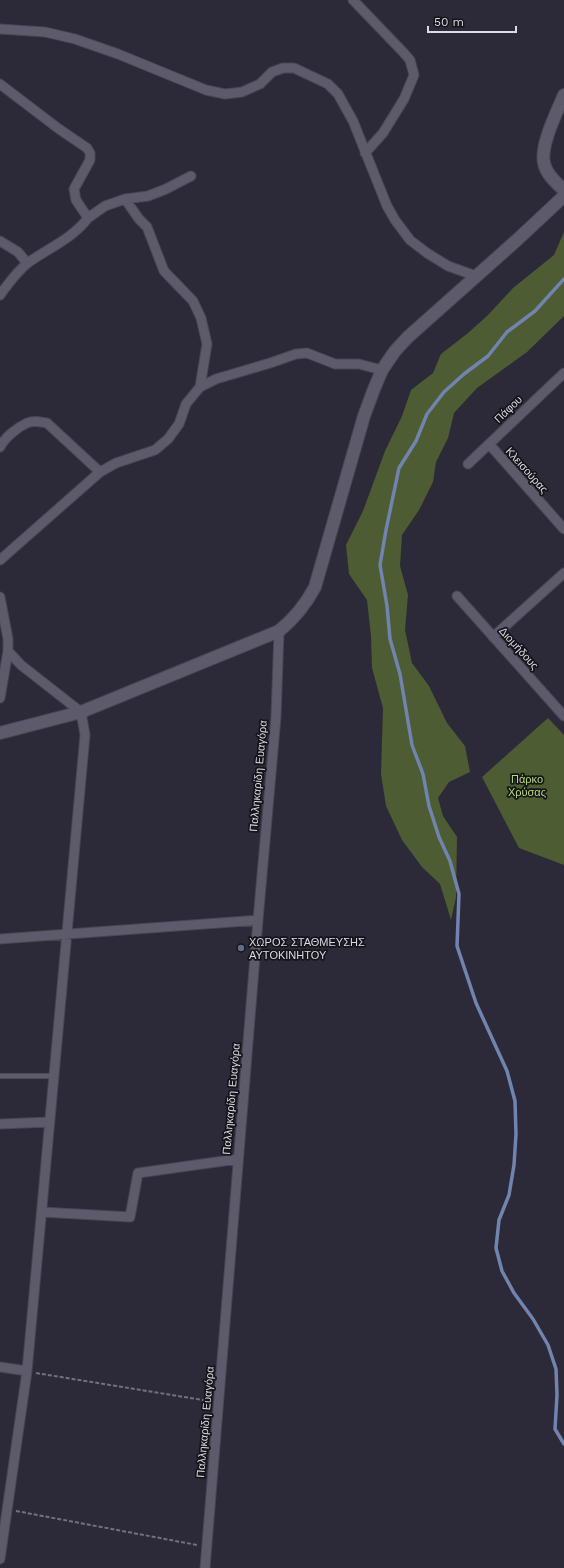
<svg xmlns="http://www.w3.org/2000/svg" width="564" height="1568" font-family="'Work Sans',sans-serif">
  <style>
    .green { fill: #4d5c32 }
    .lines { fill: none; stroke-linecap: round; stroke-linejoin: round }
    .stream { stroke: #7084af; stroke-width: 3.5 }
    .lane-casing { stroke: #494652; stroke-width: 6 }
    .street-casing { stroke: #494652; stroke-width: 11 }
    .secondary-casing { stroke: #494652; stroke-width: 14 }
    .path { stroke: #73717d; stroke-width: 2; stroke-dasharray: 4 2; stroke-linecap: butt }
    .lane { stroke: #5d5b6b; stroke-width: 4.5 }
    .street { stroke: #5d5b6b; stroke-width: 9 }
    .secondary { stroke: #5d5b6b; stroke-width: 12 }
    .service-dot { fill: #5c6f8a; stroke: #14141a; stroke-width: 1.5 }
    .labels { text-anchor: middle; stroke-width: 3.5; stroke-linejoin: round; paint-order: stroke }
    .street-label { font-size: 11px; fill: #dcdbe4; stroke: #14141a }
    .park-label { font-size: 11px; fill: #b9da78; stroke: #14141a }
    .poi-label { font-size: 11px; fill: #dcdbe4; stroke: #14141a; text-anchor: start }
  </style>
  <rect width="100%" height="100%" fill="#2c2a38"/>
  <path class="green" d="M564,232V316L527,352L477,388L454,413L448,438L436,462L433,482L419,510L402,535L400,566L408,595L405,630L412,663L429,686L447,723L465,746L470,772L449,782L438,798L443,816L457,837L456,897L451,920L440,884L422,867L402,840L386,806L381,774L383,708L372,668L371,636L367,600L349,574L346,545L363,511L385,451L402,416L411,390L433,373L441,354L468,333L488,315L513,288L554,255Z
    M548,718L564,735V865L519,848L482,777Z"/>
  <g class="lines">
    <path class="stream" d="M564,279L535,311L507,332L488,356L464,374L444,392L427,414L416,441L399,468L386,530L380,565L387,606L390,639L400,674L412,745L423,774L429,806L439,837L450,861L459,894L457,946L476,1003L507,1071L515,1101L516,1134L514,1165L509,1195L499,1220L496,1248L502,1271L514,1293L533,1319L548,1345L556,1369L557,1395L555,1429L564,1444"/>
    <defs>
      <path id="lane" d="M0,1076H55"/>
      <path id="street" d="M353,0L403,52L410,60L414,75L404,99L383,133L365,153
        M0,29L45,32L75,39L118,54L206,90L225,94L242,92L260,84L272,72L283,68H294L328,84L338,94L353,121L387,206L395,220L410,240L427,253L448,266L476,276
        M0,84L59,129L87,148L90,153V160L74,189L76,200L88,218C73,238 49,248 29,262C17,271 8,284 0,295
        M125,199L139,219L147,227L164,271L193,301L201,318L207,344L200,387
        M88,218L105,206L125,199L148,196L166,189L191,176
        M0,241L18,252L27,263
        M489,444L564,529
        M0,447C5,437 18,427 27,423C34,420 40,422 47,423L100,472
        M468,464L564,373
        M0,560L100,472L116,463L155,450L168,439L179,424L186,404L200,387L216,379L270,363L296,354L307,353L335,364H359L382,370
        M457,596L564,716
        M0,597L8,639V651L0,698
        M493,637L564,573
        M0,939L258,920
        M0,1124L50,1122
        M42,1212L130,1217L138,1173L238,1159
        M0,1367L27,1371
        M0,1559L27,1371L85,735L81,712L21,665L8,651
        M205,1568L258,920L276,717L279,631"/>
      <path id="secondary" d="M564,95C557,112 540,145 544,163C546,174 556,183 564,190
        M0,733L81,712L279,631C295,618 306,604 315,587L364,416L374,389L382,370L395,351L408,337L518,239L564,196"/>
    </defs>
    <use href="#lane" class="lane-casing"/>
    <use href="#street" class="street-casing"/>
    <use href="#secondary" class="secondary-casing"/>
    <path class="path" d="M36,1373L209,1401
      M16,1511L197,1545"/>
    <use href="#lane" class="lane"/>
    <use href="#street" class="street"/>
    <use href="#secondary" class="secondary"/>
  </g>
  <circle class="service-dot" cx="241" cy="948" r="4"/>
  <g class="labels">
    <g class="street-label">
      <text transform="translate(508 409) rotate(-44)" y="4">Πάφου</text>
      <text transform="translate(527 470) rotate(48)" y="4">Κλεισούρας</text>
      <text transform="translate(519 648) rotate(48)" y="4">Διομήδους</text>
      <text transform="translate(258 776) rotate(-85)" y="4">Παλληκαρίδη Ευαγόρα</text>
      <text transform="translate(231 1099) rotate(-85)" y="4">Παλληκαρίδη Ευαγόρα</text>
      <text transform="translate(205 1422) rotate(-85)" y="4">Παλληκαρίδη Ευαγόρα</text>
    </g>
    <g class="park-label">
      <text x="527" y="783">Πάρκο<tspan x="527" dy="13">Χρύσας</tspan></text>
    </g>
    <g class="poi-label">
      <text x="249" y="946">ΧΩΡΟΣ ΣΤΑΘΜΕΥΣΗΣ<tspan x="249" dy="13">ΑΥΤΟΚΙΝΗΤΟΥ</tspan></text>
    </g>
  </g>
  <path d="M428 26v6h88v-6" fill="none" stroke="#dcdbe4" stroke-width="2"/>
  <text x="434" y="26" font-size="12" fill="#dcdbe4" stroke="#14141a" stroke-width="3" paint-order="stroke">50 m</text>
</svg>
